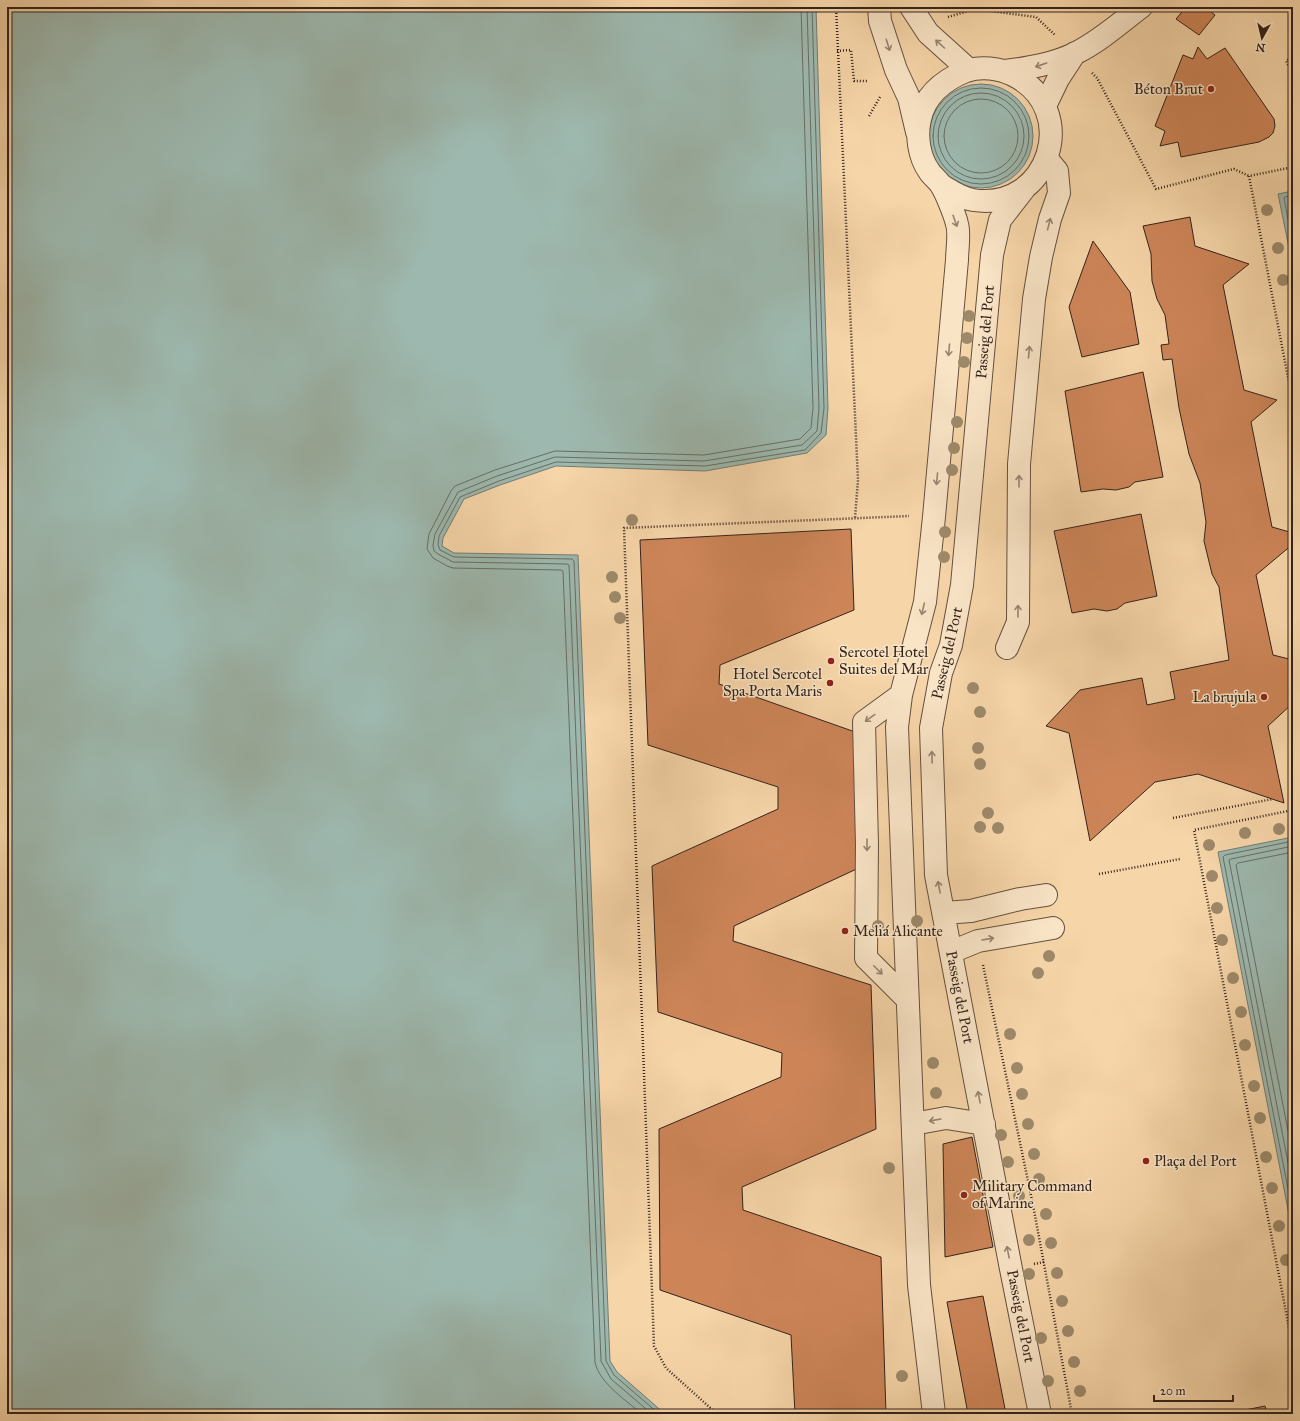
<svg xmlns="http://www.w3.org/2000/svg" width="1300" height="1421" font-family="'IM FELL Great Primer',serif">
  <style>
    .water { fill: #9db8ae; stroke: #737c74 }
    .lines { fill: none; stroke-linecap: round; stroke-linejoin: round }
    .shore { stroke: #686e65; stroke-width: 1 }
    .building { fill: #cd8558; stroke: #33231c }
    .minor-casing { stroke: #64503f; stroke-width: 24 }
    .path { stroke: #33231c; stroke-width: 2.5; stroke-dasharray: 1 2; stroke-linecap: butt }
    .minor { stroke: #f9e4c6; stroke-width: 22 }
    .tree { fill: #9d896a }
    .oneway { stroke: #968471 }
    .poi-dot { fill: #8f2418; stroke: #f9e4c6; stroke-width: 1.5 }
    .labels { text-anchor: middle; stroke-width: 3; stroke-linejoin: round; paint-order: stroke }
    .poi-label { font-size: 15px; fill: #33231c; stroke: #f9e4c6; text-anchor: start }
    .street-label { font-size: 15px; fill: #33231c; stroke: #f9e4c6 }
  </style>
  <rect width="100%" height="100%" fill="#f6d5a8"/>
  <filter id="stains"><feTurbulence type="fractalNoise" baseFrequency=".005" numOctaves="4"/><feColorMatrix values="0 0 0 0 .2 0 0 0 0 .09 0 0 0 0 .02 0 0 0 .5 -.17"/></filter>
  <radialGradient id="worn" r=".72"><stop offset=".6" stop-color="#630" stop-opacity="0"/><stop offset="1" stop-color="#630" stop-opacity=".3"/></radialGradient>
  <path class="water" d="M7,7H816L828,408L826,435L807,453L705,471L556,466L500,485L464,499L443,538L442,546L454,553L578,555L610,1361L617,1372L665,1414H7Z
    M929 136a52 52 0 1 1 104 0a52 52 0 1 1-104 0Z
    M1293,191V267L1278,194Z
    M1293,837V1235L1218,852Z"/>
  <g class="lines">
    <path class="shore" d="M933 136a48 48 0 1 1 96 0a48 48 0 1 1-96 0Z
      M938 136a43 43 0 1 1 86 0a43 43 0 1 1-86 0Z
      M944 136a37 37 0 1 1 74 0a37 37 0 1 1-74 0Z
      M1293,195L1285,197L1284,198L1293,246
      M1293,841L1225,855L1223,857L1293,1214
      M1293,846L1231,859L1229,860L1293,1188
      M1293,852L1238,863L1236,865L1293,1156
      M642,1414C627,1401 599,1383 595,1362L563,571L561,570L453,568L447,566L433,558L427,549L429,534L451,491L455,486L495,470L555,451L704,455L800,439L811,428L813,408L801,7
      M652,1414L611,1379L601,1361L569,565L567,564L453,562L438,554L434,551L433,545L435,534L458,492L497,476L555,457L704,461L802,445L817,431L819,408L807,7
      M659,1414L614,1375L606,1361L574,561L572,559L454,557L440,550L438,545L439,536L460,497L499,481L556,462L705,466L805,450L821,433L824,408L812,7"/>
  </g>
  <path class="building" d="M1186,7H1205L1215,15L1199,35L1176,19Z
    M1198,47L1207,59L1225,48L1274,119L1275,126L1273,133L1269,137L1259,142L1181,157L1178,142L1160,146L1165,131L1155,126L1183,55L1193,59Z
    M1190,217L1195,246L1249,264L1223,285L1244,390L1277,400L1251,422L1272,527L1293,533V544L1256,575L1273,655L1293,660V703L1268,726L1284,803L1198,774L1155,782L1090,841L1069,733L1046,726L1080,690L1142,678L1147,705L1175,699L1170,672L1229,660L1219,587L1212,574L1204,541L1206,522L1200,483L1189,454L1179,408L1172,359L1163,360L1161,345L1169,344L1165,315L1157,299L1152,281L1151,254L1143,226Z
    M1093,241L1130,292L1139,344L1082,357L1069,307Z
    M1143,372L1163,477L1135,482L1129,487L1116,490L1103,489L1081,492L1065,391Z
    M1141,514L1157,596L1125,603L1117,609L1107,611L1094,609L1072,613L1054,531Z
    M851,529L854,610L720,665L719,684L858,733L863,866L734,926L733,941L871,985L876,1129L742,1187L743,1210L881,1257L886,1414H795L791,1335L660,1290L659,1129L781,1077L782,1053L658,1012L652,866L778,809V787L648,745L640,540Z
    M972,1137L993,1247L945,1257L943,1144Z
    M983,1296L1006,1414H968L947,1302Z
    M1265,1406L1267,1414H1229L1235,1412Z"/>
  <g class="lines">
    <defs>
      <path id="minor" d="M879,7L880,21L896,70L909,98L917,132
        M911,7L928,33L969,70
        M1005,71C1029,68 1054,64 1076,53C1100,41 1120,23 1141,7
        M1045,106L1058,79L1075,53
        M1024,189L1000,220L992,255L962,585L951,645L941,673L931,728L936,875L1011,1269L1040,1414
        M1007,648L1018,622L1019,464L1034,299L1041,257L1050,219L1059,193L1057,171L1047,159
        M901,695L864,722L867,844L866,958L907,999
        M944,913L971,911L1020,899L1046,895
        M951,952L978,941L1053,928
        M913,1124L946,1118L984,1124
        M934,1414L919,1285L897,727L901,695L925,602L934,517L957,260C957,250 960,233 957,224C955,215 946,193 941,185C938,180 932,176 929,171C919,157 916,136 920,119C925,95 944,80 966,71C981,66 999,68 1013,75C1082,109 1049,212 973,200C961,198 951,191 941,185"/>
    </defs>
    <use href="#minor" class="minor-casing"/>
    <path class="path" d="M836,7L858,480L855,518
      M948,17L975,9L1036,17L1055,35
      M837,51L851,50L854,81H868
      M1293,56L1286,61L1293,74
      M1092,73L1097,78L1156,189L1234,169L1249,176
      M869,116L880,97
      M1293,167L1249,176L1293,403
      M1293,810L1194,830L1293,1349
      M1173,818L1273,799
      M1099,874L1180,859
      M983,965L1033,1205L1072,1414
      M1034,1264L1044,1262
      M717,1414L666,1368L654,1346L624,528L909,516"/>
    <use href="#minor" class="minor"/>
  </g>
  <g class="tree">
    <circle cx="1267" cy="210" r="6"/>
    <circle cx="1278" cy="248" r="6"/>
    <circle cx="1283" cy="280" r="6"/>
    <circle cx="969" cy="316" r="6"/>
    <circle cx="967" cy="338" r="6"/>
    <circle cx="964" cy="362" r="6"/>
    <circle cx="957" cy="422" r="6"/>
    <circle cx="954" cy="448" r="6"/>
    <circle cx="952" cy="470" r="6"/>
    <circle cx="632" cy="520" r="6"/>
    <circle cx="945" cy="532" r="6"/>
    <circle cx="944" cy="557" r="6"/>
    <circle cx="612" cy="577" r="6"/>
    <circle cx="615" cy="597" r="6"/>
    <circle cx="620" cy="618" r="6"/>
    <circle cx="973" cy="688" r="6"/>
    <circle cx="980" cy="712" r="6"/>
    <circle cx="978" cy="748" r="6"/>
    <circle cx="980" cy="764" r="6"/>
    <circle cx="988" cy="813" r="6"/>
    <circle cx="980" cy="827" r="6"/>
    <circle cx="998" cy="828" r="6"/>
    <circle cx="1279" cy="829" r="6"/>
    <circle cx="1245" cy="833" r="6"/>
    <circle cx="1209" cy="845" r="6"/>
    <circle cx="1212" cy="876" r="6"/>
    <circle cx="1217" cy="908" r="6"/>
    <circle cx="917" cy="921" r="6"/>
    <circle cx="878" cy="926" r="6"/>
    <circle cx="1222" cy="940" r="6"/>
    <circle cx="1049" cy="956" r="6"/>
    <circle cx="1038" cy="973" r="6"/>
    <circle cx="1233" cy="978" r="6"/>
    <circle cx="1241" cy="1012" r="6"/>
    <circle cx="1010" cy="1034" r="6"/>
    <circle cx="1245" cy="1045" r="6"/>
    <circle cx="933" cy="1063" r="6"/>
    <circle cx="1017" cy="1068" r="6"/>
    <circle cx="1254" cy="1086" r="6"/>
    <circle cx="936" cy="1093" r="6"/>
    <circle cx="1022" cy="1094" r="6"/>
    <circle cx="1260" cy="1118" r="6"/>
    <circle cx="1028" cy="1124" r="6"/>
    <circle cx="1001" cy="1135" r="6"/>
    <circle cx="1034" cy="1154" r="6"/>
    <circle cx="1266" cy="1157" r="6"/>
    <circle cx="1008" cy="1162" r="6"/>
    <circle cx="889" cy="1168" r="6"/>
    <circle cx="1039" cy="1179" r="6"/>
    <circle cx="1272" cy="1188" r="6"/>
    <circle cx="1019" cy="1196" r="6"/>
    <circle cx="1046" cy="1214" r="6"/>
    <circle cx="1279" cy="1226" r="6"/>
    <circle cx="1029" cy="1240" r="6"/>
    <circle cx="1051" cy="1243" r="6"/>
    <circle cx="1286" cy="1260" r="6"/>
    <circle cx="1057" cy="1273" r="6"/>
    <circle cx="1029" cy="1274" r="6"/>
    <circle cx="1062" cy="1301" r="6"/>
    <circle cx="1068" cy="1331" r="6"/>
    <circle cx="1041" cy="1338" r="6"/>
    <circle cx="1074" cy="1362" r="6"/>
    <circle cx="902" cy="1376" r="6"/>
    <circle cx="1048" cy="1381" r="6"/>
    <circle cx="1080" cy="1391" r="6"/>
  </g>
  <defs><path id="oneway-shaft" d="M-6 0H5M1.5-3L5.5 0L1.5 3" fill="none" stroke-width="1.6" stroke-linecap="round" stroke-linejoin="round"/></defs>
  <g class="oneway">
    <use href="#oneway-shaft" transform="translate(940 44) rotate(-138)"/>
    <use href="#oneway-shaft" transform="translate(888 45) rotate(73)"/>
    <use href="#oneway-shaft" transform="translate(1041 65) rotate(161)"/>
    <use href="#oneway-shaft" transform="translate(955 221) rotate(71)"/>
    <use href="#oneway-shaft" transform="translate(1049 224) rotate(-76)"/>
    <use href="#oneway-shaft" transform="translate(949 350) rotate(95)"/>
    <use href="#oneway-shaft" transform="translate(1029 352) rotate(-85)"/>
    <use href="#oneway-shaft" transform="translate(937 479) rotate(95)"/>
    <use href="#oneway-shaft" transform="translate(1019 481) rotate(-90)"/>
    <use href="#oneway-shaft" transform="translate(923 609) rotate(103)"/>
    <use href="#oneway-shaft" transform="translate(1018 611) rotate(-90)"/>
    <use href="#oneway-shaft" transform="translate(870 718) rotate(144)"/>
    <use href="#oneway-shaft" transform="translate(932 757) rotate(-92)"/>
    <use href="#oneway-shaft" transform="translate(867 845) rotate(90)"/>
    <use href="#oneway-shaft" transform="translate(939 887) rotate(-101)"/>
    <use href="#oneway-shaft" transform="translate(988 939) rotate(-10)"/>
    <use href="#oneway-shaft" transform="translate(878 970) rotate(45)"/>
    <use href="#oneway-shaft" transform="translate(979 1097) rotate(-101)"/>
    <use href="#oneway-shaft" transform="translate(935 1120) rotate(170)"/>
    <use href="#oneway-shaft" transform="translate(1008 1252) rotate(-101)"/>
  </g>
  <g class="poi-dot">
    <circle cx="1211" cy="89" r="4"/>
    <circle cx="831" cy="661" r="4"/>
    <circle cx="830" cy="683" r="4"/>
    <circle cx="1264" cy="697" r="4"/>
    <circle cx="845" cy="931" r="4"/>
    <circle cx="1146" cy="1161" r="4"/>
    <circle cx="964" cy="1195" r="4"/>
  </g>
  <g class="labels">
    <g class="poi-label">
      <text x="1203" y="94" text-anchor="end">Béton Brut</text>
      <text x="839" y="657">Sercotel Hotel<tspan x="839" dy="17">Suites del Mar</tspan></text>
      <text x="822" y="679" text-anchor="end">Hotel Sercotel<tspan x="822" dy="17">Spa Porta Maris</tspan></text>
      <text x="1256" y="702" text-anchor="end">La brujula</text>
      <text x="853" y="936">Meliá Alicante</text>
      <text x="1154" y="1166">Plaça del Port</text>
      <text x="972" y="1191">Military Command<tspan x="972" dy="17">of Marine</tspan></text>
    </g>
    <g class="street-label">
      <text transform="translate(985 332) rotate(-85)" y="5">Passeig del Port</text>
      <text transform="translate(947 653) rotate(-77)" y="5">Passeig del Port</text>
      <text transform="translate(960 997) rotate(79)" y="5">Passeig del Port</text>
      <text transform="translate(1021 1316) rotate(79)" y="5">Passeig del Port</text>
    </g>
  </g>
  <rect width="1300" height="1421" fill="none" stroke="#f6d5a8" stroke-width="24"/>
  <rect x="8" y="8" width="1284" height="1405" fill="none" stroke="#33231c" stroke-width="2"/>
  <rect x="12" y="12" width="1276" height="1397" fill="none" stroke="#33231c"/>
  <g transform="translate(1262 38) rotate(188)" stroke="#f9e4c6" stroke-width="3" paint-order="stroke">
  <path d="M0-3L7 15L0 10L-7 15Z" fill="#33231c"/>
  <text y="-6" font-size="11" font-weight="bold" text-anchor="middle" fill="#33231c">N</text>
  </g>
  <path d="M1154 1395v6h79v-6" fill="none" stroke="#33231c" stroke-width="2"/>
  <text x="1160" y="1395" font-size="12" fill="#33231c" stroke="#f9e4c6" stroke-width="3" paint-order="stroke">20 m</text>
  <rect width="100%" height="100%" filter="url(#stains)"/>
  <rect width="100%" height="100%" fill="url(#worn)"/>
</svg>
